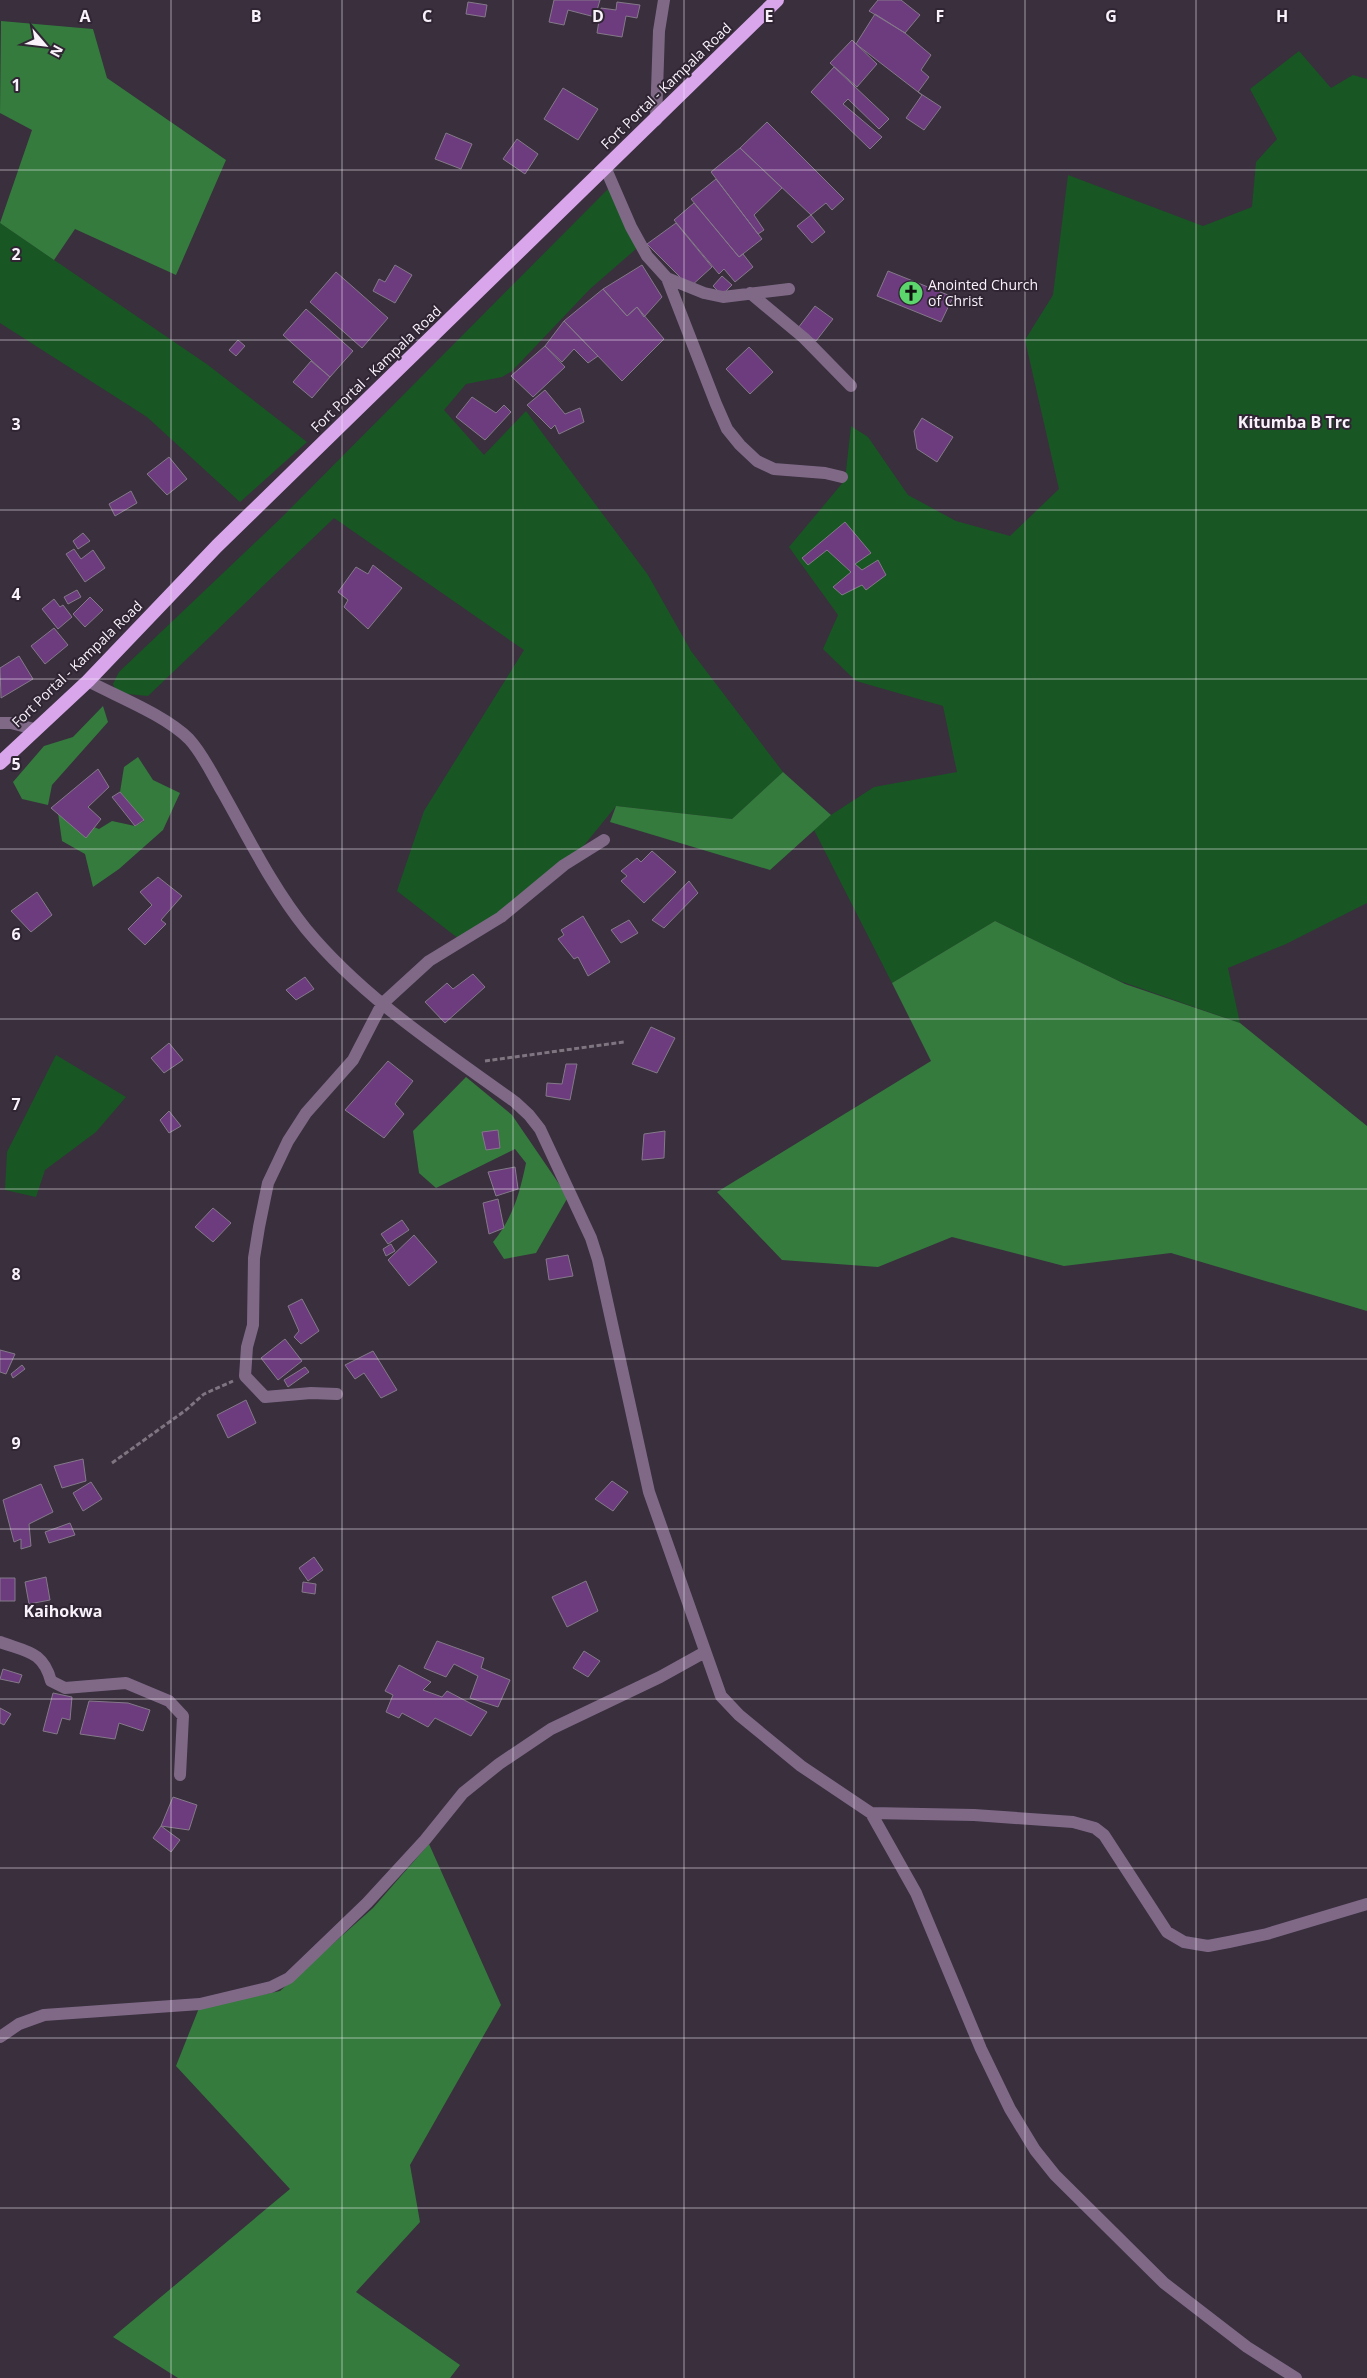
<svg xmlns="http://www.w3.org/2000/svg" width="1367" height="2378" font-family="'Open Sans',sans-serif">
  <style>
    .green { fill: #185723 }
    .forest { fill: #347b3d }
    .building { fill: #6d3c7e; stroke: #847989 }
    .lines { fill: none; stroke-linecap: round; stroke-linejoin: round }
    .path { stroke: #7e7581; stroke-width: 3; stroke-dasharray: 5 2.5; stroke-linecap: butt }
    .minor { stroke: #7f6987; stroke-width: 12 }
    .tertiary { stroke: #7f6987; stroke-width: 12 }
    .trunk { stroke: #d9a6ec; stroke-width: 14 }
    .grid { fill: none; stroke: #f9f2fb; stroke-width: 1; stroke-opacity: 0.55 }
    .labels { text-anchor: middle; stroke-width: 4; stroke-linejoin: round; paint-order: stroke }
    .street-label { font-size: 14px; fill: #f9f2fb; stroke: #2f2533 }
    .poi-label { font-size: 14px; fill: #f9f2fb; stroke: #2f2533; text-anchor: start }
    .quarter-label { font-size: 16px; font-weight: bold; fill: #f9f2fb; stroke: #2f2533 }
    .grid-label { font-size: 16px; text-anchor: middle; font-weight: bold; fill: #f9f2fb; stroke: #2f2533; stroke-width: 4; stroke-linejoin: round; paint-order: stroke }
  </style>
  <rect width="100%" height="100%" fill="#392f3d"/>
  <path class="green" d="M1299,51L1331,88L1353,75L1367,79V903L1286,944L1228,968L1240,1023L1117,980L995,921L892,983L814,830L831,815L874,787L957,772L943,706L856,681L823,649L838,615L789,547L845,480L851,426L868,437L908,495L956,521L1010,536L1059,489L1025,340L1053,295L1068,175L1203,226L1252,207L1256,162L1277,139L1250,89Z
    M612,185L637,248L590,289L512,371L502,377L466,384L444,410L484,455L526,411L648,575L691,651L783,772L732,819L616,806L577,854L501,922L459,939L397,891L424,811L524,650L334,518L148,696L117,693L113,684L119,672L279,520Z
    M0,223L208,365L307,442L240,502L147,417L0,323Z
    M56,1055L126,1097L96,1132L45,1170L36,1197L5,1190L7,1152Z"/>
  <path class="forest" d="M1,21L93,29L107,78L226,160L176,275L75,229L54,260L0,223L32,130L0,113Z
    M103,706L108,722L52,785L48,805L22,799L13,782L44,746L73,737Z
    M138,757L153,780L180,793L163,830L119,869L93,887L85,854L62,841L58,813L99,829L112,821L135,826L144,821L120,792L124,767Z
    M783,772L831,815L770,870L610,822L616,806L732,819Z
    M995,921L1125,984L1240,1023L1367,1126V1311L1171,1253L1064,1266L952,1237L878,1267L782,1260L717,1192L931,1061L892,983Z
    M466,1077L512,1115L568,1197L536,1253L504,1259L493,1242C513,1218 520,1192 526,1163L515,1149L436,1188L419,1173L413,1131Z
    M429,1844L501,2005L410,2165L420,2222L356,2292L460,2365L450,2378H178L113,2337L290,2189L176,2066L199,2008L280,1991L373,1908Z"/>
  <path class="building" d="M554,0H600L595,17L568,10L564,25L549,22Z
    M878,0H901L920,15L905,33L869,11Z
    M468,2L487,5L485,17L466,14Z
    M617,2L640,5L637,18L626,16L622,37L597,33L601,8L616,10Z
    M875,14L905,33L931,55L921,70L929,77L918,92L941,107L924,130L906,118L922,95L856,44Z
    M852,40L877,64L857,87L830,63Z
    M834,67L889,119L879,129L848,99L843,104L882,137L870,149L811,92Z
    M563,88L598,109L578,140L544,119Z
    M767,122L844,199L832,210L826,203L811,215L740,148Z
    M446,133L472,144L461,169L435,159Z
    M517,139L538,154L525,174L503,159Z
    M740,148L782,188L754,215L764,230L758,234L711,172Z
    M716,179L762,239L739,257L691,199Z
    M694,203L739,257L743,254L753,267L735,282L724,269L719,274L674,220Z
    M811,215L825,232L812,243L797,226Z
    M676,223L712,267L690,287L647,244Z
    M395,265L412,275L395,303L373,291L379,279L385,282Z
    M642,265L662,297L644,317L637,307L627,316L603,289Z
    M888,271L953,297L941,322L877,296Z
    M336,272L388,318L362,348L310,302Z
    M722,276L732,285L722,295L713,286Z
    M603,289L627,316L637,307L664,339L622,381L564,321Z
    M815,306L833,319L816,341L798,328Z
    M306,309L353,351L330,377L283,335Z
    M564,321L598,356L588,363L574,349L562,362L545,346Z
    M238,340L245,346L236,356L229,350Z
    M545,346L565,367L533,397L511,376Z
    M749,347L773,372L750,394L726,369Z
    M311,361L330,377L312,398L293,382Z
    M545,390L565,414L580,408L584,422L559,434L555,425L551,429L527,405Z
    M472,397L496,413L504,405L511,412L485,440L456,417Z
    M922,418L953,437L937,462L917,449L914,431Z
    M169,457L187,479L167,495L147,474Z
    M131,491L137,503L115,516L109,504Z
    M845,522L871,553L855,564L862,570L878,560L886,575L866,590L862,585L842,595L833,587L851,572L827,550L808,565L802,558Z
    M83,533L90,541L78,549L73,541Z
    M74,549L81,559L93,550L105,568L85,582L66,554Z
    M373,565L402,588L368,629L344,607L348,600L338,592L356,567L368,574Z
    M77,590L81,597L68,604L64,597Z
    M90,597L103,610L85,627L73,614Z
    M54,599L60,607L63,605L72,617L58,629L42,609Z
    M54,628L68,645L45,664L31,646Z
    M19,656L33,679L1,698L0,668Z
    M98,769L109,787L88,807L101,819L86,838L51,808Z
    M120,792L144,820L135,826L112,797Z
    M652,851L676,872L644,903L621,881L627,876L621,871L637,858L641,862Z
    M158,877L182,896L161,920L166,924L145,945L128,929L152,905L140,892Z
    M689,881L698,893L664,928L652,920Z
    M37,892L52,915L31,932L11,911Z
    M583,916L610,962L588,976L578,957L574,959L558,939L564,935L561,930Z
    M629,920L638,933L621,943L611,930Z
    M473,974L485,987L445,1023L425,1002L447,983L453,989Z
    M305,977L314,989L296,1000L286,990Z
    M651,1027L675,1038L657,1073L632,1064Z
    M169,1043L183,1060L164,1073L151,1058Z
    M388,1061L413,1081L395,1104L404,1114L384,1138L345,1110Z
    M566,1064H577L570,1100L546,1096L547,1083L562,1084Z
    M169,1111L181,1126L169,1133L160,1120Z
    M498,1130L500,1148L486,1150L482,1132Z
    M665,1131L664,1158L642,1160L644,1134Z
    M515,1167L518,1189L496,1196L488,1172Z
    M498,1199L504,1228L489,1234L483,1203Z
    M213,1208L231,1223L213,1242L195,1227Z
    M402,1220L409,1230L388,1244L381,1234Z
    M414,1235L437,1262L409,1286L388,1260Z
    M391,1244L395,1251L386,1256L383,1249Z
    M568,1255L573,1276L549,1280L546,1259Z
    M302,1299L319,1331L301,1344L294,1337L299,1331L288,1306Z
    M285,1339L302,1361L278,1380L261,1358Z
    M0,1350L15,1354L6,1374L0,1372Z
    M373,1351L397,1390L381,1398L364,1373L355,1379L345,1365Z
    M22,1365L25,1369L13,1378L11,1374Z
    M305,1367L309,1372L288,1387L284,1380Z
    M246,1400L256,1423L228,1438L217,1415Z
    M83,1459L86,1481L62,1488L54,1466Z
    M612,1481L628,1492L613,1511L595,1499Z
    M91,1482L102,1499L83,1511L73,1493Z
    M41,1484L53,1512L29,1524L31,1546L21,1549V1539L14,1542L3,1500Z
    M70,1523L75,1535L49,1543L45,1532Z
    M314,1557L323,1570L308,1581L299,1568Z
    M46,1577L50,1600L29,1604L25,1582Z
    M0,1578H15V1601H0Z
    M586,1581L598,1611L567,1627L552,1597Z
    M303,1582L316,1584L315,1594L302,1592Z
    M437,1641L484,1658L481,1668L510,1680L498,1707L470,1698L478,1676L454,1664L446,1677L424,1668Z
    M584,1651L600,1661L588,1677L573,1668Z
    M399,1665L431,1682L423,1690L442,1697L447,1691L487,1712L471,1736L435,1718L428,1727L402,1713L399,1718L386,1712L393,1695L385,1691Z
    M3,1669L22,1675L19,1683L0,1679Z
    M53,1693L72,1697L70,1720L62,1718L57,1734L43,1731Z
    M89,1701L128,1703L150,1710L143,1731L119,1723L115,1739L80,1734Z
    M0,1708L11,1714L4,1725L0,1723Z
    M173,1797L197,1805L189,1830L161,1826Z
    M161,1826L180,1840L171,1852L153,1838Z"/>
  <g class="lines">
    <path class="path" d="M485,1061L624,1042
      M112,1463L186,1410L204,1394L233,1381"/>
    <path class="minor" d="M605,167L631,227L647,256L667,278L704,293L723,297L789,289
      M667,278L716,404L727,429L740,445L757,461L774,469L825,473L842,477
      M750,293L804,338L851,386
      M88,681C118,697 165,715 189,739C203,754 213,776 223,793C249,839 273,888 306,929C364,999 442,1049 515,1102L529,1115L540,1129L591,1238L598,1260L649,1492L721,1696L739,1715L801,1766L871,1813L974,1815L1073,1822L1095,1828L1104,1835L1167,1932L1184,1942L1208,1946L1229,1942L1267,1934L1367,1904
      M0,723H11L34,729
      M337,1394L311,1393L265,1397L245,1376L247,1347L253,1325L254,1258L259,1227L268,1183L288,1141L306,1113L353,1060L382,1004L429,961L501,917L564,865L604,840
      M0,1642C27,1652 43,1651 51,1681L65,1688L126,1683L169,1701L183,1716L180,1775
      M871,1813L916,1893L981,2049L1010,2109L1035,2150L1055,2175L1164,2283L1247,2347L1296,2378
      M0,2037L19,2024L44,2015L200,2004L271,1987L289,1978L367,1903L425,1840L463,1793L499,1764L551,1729L660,1677L705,1652"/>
    <path class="tertiary" d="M656,120L659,31L664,0"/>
    <path class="trunk" d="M0,763L88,681L217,546L777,0"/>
  </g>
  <path class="grid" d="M171,0V2378M342,0V2378M513,0V2378M684,0V2378M854,0V2378M1025,0V2378M1196,0V2378M0,170H1367M0,340H1367M0,510H1367M0,679H1367M0,849H1367M0,1019H1367M0,1189H1367M0,1359H1367M0,1529H1367M0,1699H1367M0,1868H1367M0,2038H1367M0,2208H1367"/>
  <defs>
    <symbol id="church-disc" viewBox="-11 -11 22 22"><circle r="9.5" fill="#5cd56d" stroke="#2f2533"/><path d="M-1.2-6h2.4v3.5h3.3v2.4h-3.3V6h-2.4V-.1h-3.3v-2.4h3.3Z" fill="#111"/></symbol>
  </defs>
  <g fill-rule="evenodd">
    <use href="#church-disc" x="897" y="279" width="28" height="28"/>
  </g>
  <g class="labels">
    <g class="street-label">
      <text transform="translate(666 86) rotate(-44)" y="5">Fort Portal - Kampala Road</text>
      <text transform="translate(376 369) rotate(-44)" y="5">Fort Portal - Kampala Road</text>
      <text transform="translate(77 664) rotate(-44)" y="5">Fort Portal - Kampala Road</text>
    </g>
    <g class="poi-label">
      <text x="928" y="290">Anointed Church<tspan x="928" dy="16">of Christ</tspan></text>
    </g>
    <g class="quarter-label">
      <text x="1294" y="428">Kitumba B Trc</text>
      <text x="63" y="1617">Kaihokwa</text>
    </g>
  </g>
  <g class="grid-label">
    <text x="85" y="22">A</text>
    <text x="256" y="22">B</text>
    <text x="427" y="22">C</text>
    <text x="598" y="22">D</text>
    <text x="769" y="22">E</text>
    <text x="940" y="22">F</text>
    <text x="1111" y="22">G</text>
    <text x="1282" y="22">H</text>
    <text x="16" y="91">1</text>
    <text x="16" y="260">2</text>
    <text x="16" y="430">3</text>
    <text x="16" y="600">4</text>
    <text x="16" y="770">5</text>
    <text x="16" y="940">6</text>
    <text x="16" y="1110">7</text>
    <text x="16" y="1280">8</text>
    <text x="16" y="1449">9</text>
  </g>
  <g transform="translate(45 45) rotate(118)" stroke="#2f2533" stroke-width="4" paint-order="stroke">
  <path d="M0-4L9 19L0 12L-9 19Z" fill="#f9f2fb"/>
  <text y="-8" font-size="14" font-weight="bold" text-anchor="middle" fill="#f9f2fb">N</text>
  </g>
</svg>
